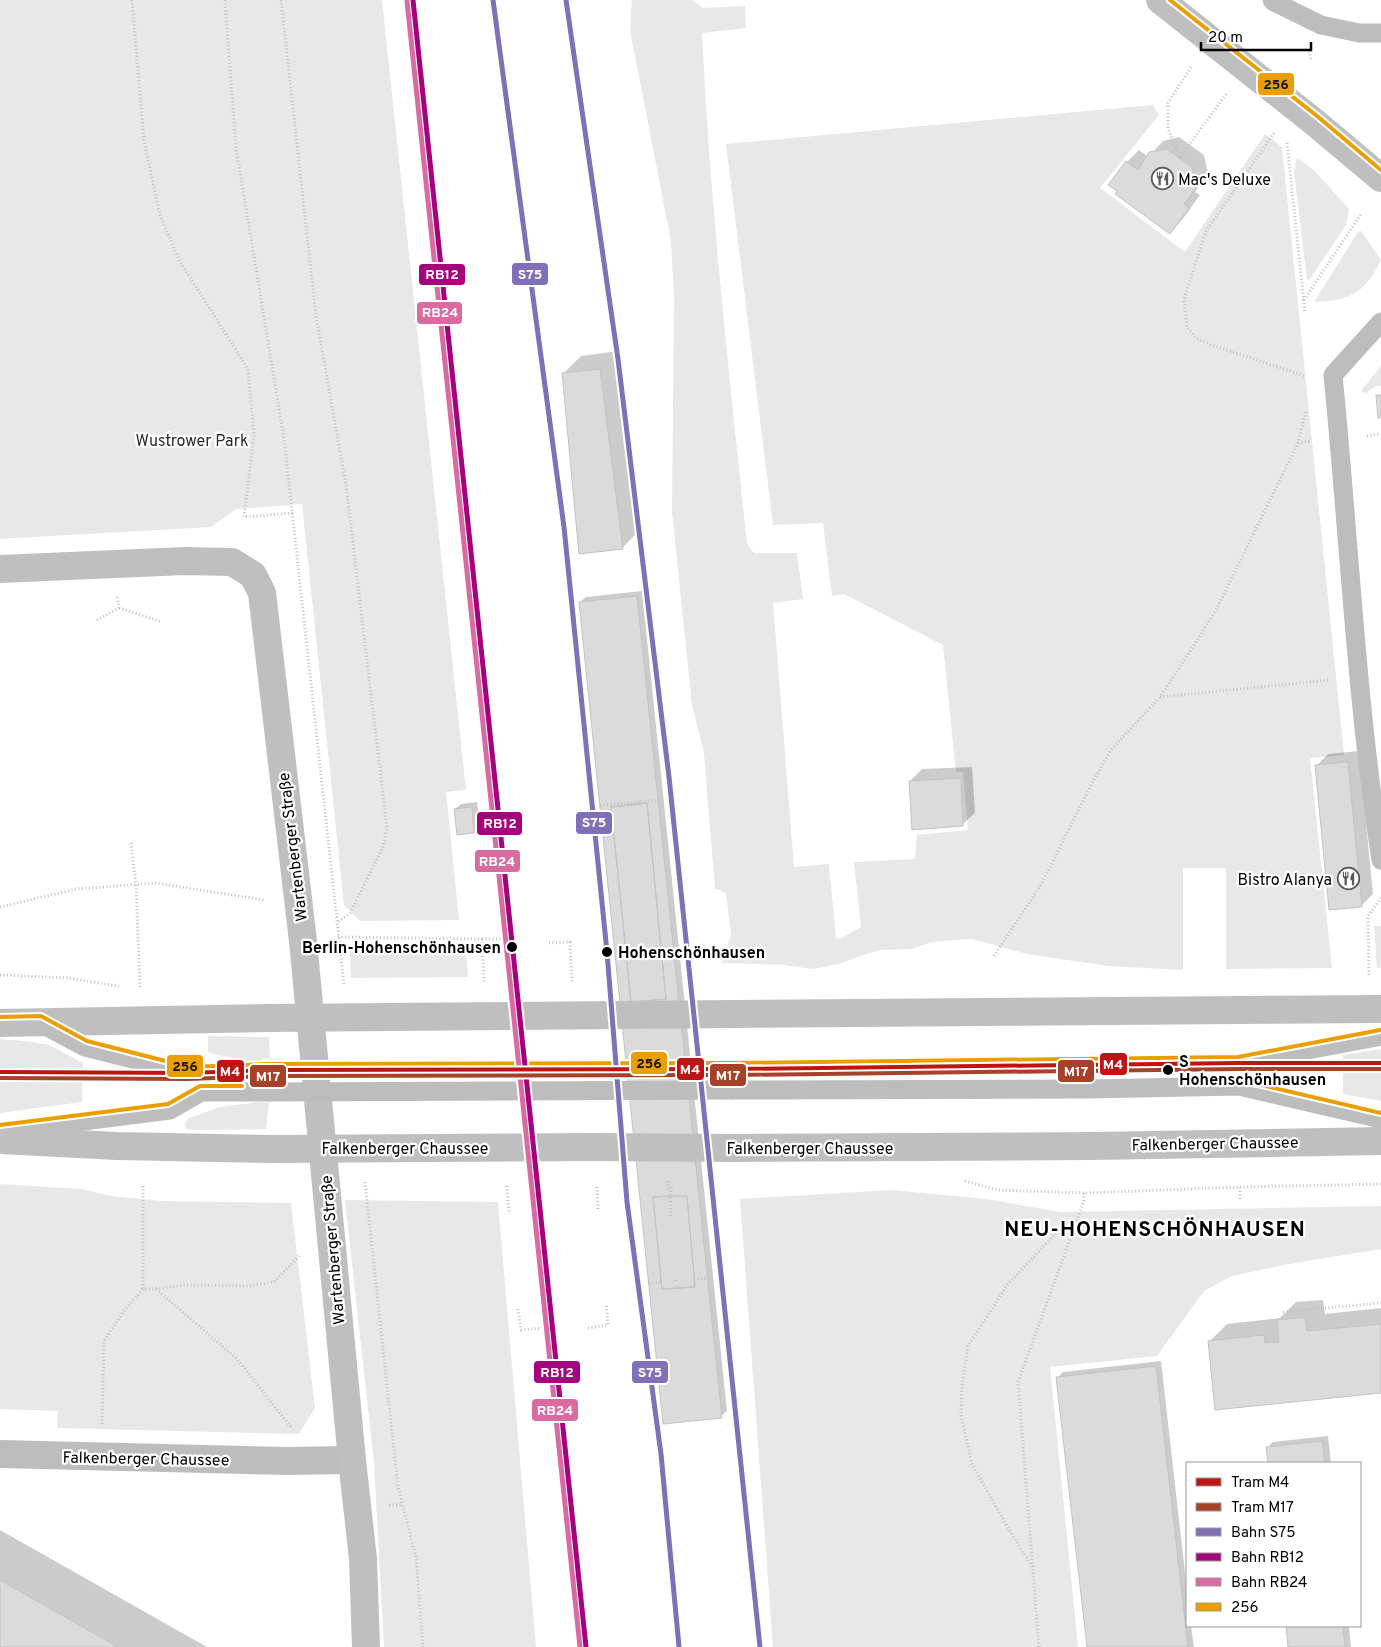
<svg xmlns="http://www.w3.org/2000/svg" width="1381" height="1647" font-family="Overpass,sans-serif">
  <style>
    .green { fill: #e8e8e8 }
    .shadow { fill: #0003 }
    .building { fill: #dbdbdb; stroke: #c3c3c3; fill-rule: evenodd }
    .lines { fill: none; stroke-linecap: round; stroke-linejoin: round }
    .path { stroke: #c2c2c2; stroke-width: 3; stroke-dasharray: 1 2.5; stroke-linecap: butt }
    .lane { stroke: #bdbdbd; stroke-width: 19 }
    .street { stroke: #bdbdbd; stroke-width: 28 }
    .secondary { stroke: #bfbfbf; stroke-width: 28 }
    .lane-bridge { stroke: #bdbdbd; stroke-width: 19 }
    .secondary-bridge { stroke: #bfbfbf; stroke-width: 28 }
    .bus-1-casing { stroke: #fff; stroke-width: 8 }
    .bus-1 { stroke: #eb9e00; stroke-width: 4 }
    .rail-1-casing { stroke: #fff; stroke-width: 9 }
    .rail-2-casing { stroke: #fff; stroke-width: 9 }
    .rail-3-casing { stroke: #fff; stroke-width: 9 }
    .rail-1 { stroke: #8070b7; stroke-width: 5 }
    .rail-2 { stroke: #a5027d; stroke-width: 5 }
    .rail-3 { stroke: #da6ba2; stroke-width: 5 }
    .tram-1-casing { stroke: #fff; stroke-width: 8 }
    .tram-2-casing { stroke: #fff; stroke-width: 8 }
    .tram-1 { stroke: #be1414; stroke-width: 4 }
    .tram-2 { stroke: #a6422a; stroke-width: 4 }
    .stop-dot { fill: #000; stroke: #fff; stroke-width: 2 }
    .labels { text-anchor: middle; stroke-width: 4.5; stroke-linejoin: round; paint-order: stroke }
    .poi-label { font-size: 16px; fill: #000; stroke: #fff; text-anchor: start }
    .park-label { font-size: 16px; fill: #2c2c2c; stroke: #fff }
    .street-label { font-size: 16px; fill: #000; stroke: #fff }
    .stop-label { font-size: 16px; font-weight: bold; fill: #000; stroke: #fff; text-anchor: start }
    .district-label { font-size: 21px; font-weight: bold; letter-spacing: 1px; fill: #000; stroke: #fff }
    .line-badge { stroke: #fff; stroke-width: 2 }
    .badge-label { font-size: 14px; text-anchor: middle; font-weight: bold; fill: #fff }
    .pale-badge-label { font-size: 14px; text-anchor: middle; font-weight: bold; fill: #111 }
  </style>
  <rect width="100%" height="100%" fill="#fff"/>
  <path class="green" d="M0,0H382L466,790L446,792L459,920L360,921L344,905L302,504L236,509L211,527L0,539Z
    M632,0H692L703,8L745,6L746,28L702,33C710,204 729,374 747,544L754,553H797L803,599L773,603L794,867L829,864L836,938L840,939L861,927L854,862L915,859L917,835L968,830L963,772H956L943,645L844,594L832,596L823,523L773,525L726,144L1153,105L1159,115L1100,188L1185,252L1265,134L1282,147L1344,755L1310,758L1332,968L1226,969V868H1183V970L1108,966L1027,954L972,939L932,942L912,949L880,950L863,955L839,964L812,969L784,965L722,963L731,935L726,893L715,889L704,753L692,705L672,512L674,297L671,241L630,30Z
    M1297,158L1314,170L1349,209L1346,225L1310,279L1307,280L1294,172Z
    M1361,231L1381,260C1365,293 1350,301 1314,302L1358,232Z
    M1381,366V386H1376L1366,393L1361,391Z
    M1374,926H1381V968H1377Z
    M371,948H466L468,977L351,978L350,951Z
    M208,1036L269,1037L270,1058H263L259,1063L214,1054L208,1052Z
    M0,1039L25,1041L49,1045L83,1063L82,1102L0,1113Z
    M1381,1049V1101L1343,1094V1055Z
    M259,1102L269,1103L266,1129L191,1130L186,1129L185,1125L187,1119L220,1107Z
    M0,1184L81,1189L111,1196L162,1201L291,1203L315,1408L299,1434L57,1428L58,1411L0,1409Z
    M891,1190L986,1199L1060,1212L1381,1206V1249L1289,1264L1232,1276L1204,1291L1157,1356L1050,1367L1078,1647H773L740,1199Z
    M345,1200L498,1202L536,1647H384L374,1463Z"/>
  <path class="shadow" d="M1179,137L1204,155L1208,173L1195,192L1200,195L1182,220L1170,232L1127,162L1139,150L1148,157L1163,141Z
    M618,351L640,530L622,548L563,374L581,356Z
    M642,591L727,1411L721,1416L580,602L586,597Z
    M1359,751L1373,894L1361,906L1316,766L1328,754Z
    M972,767L975,813L963,824L910,781L922,769Z
    M477,802L480,827L474,832L455,809L461,804Z
    M1323,1300L1325,1314L1381,1308V1391L1209,1342L1227,1324L1280,1318L1296,1302Z
    M1161,1361L1187,1590V1626H1191L1194,1647H1088L1058,1377L1063,1372Z
    M1328,1436L1331,1463H1269L1267,1448L1273,1442Z
    M0,1530L207,1647H0Z
    M1287,1626H1349L1351,1647H1290Z"/>
  <path class="building" d="M1167,149L1192,167L1197,186L1184,204L1189,208L1170,234L1115,194L1117,191L1108,185L1126,161L1138,170L1149,152Z
    M600,369L623,549L579,554L562,373Z
    M1376,395H1381V418H1378Z
    M637,596L722,1418L663,1424L579,602ZM647,803L666,999L631,1002L611,807ZM687,1196L695,1287L662,1289L653,1197Z
    M1348,762L1362,907L1329,910L1315,765Z
    M961,778L963,826L912,830L909,781Z
    M647,803L666,999L631,1002L611,807Z
    M472,807L474,833L457,835L454,809Z
    M662,1196H687L695,1287L662,1289L653,1197Z
    M1305,1317L1307,1331L1381,1324V1393L1215,1410L1208,1341L1264,1335L1265,1343L1279,1342L1277,1320Z
    M1156,1366L1188,1647H1087L1056,1377Z
    M1322,1441L1325,1463H1268L1266,1447Z
    M0,1580L118,1647H0Z
    M1286,1626H1343L1345,1647H1288Z"/>
  <g class="lines">
    <path class="path" d="M132,0L144,141L160,215L179,260L248,369L254,436L244,517L293,513
      M225,0L236,148L284,438L344,984
      M281,0L316,316L346,485L387,828L383,847L350,913L337,923
      M1309,51L1311,60
      M1274,133L1206,231L1184,299L1187,327L1196,338L1211,345L1305,376
      M1287,143L1305,313
      M1180,157L1168,129V103L1191,67
      M1180,157L1227,93
      M1304,300L1361,214
      M1367,436L1381,434
      M1298,443L1311,441
      M119,608L162,622
      M97,620L119,608L117,596
      M1160,697L1330,680
      M628,803L629,805L642,804L641,802L658,800
      M600,805L641,802
      M131,843L136,885L140,987
      M0,907L76,889L156,883L264,900
      M338,937L482,939L484,983
      M482,939H504
      M549,943L570,942L572,982
      M994,956L1041,885L1091,785L1111,750L1160,697L1200,636L1217,608L1298,443L1306,411
      M0,975L68,978L119,986
      M1369,975L1368,916L1381,898
      M668,1181L669,1192
      M965,1181L998,1190L1084,1193L1240,1187L1381,1184
      M365,1182L398,1487L416,1557L423,1647
      M143,1186V1289
      M507,1186L509,1214
      M597,1187L598,1209
      M1240,1199V1187
      M671,1216L670,1196L672,1187
      M694,1279L707,1278
      M676,1281V1279
      M649,1283L661,1282
      M156,1289L237,1359L291,1427
      M518,1309L521,1330L544,1328
      M1283,1312L1381,1303
      M588,1328L608,1325L606,1304
      M102,1424L104,1341L124,1311L143,1289H155L185,1285L248,1286L274,1282L299,1256
      M389,1505H402
      M1032,1567L1004,1521L972,1464L961,1415L962,1385L968,1346L1008,1284L1060,1229L1077,1219
      M1039,1647L1018,1382L1084,1201V1193"/>
    <path class="lane" d="M1272,0L1274,2L1321,25L1359,33H1381
      M1381,322L1333,375C1349,536 1356,699 1381,860
      M42,1024L85,1047L188,1073L269,1070
      M732,1069L1239,1063L1381,1036
      M732,1090L1089,1089L1239,1086L1381,1119
      M4,1131L170,1110L201,1092H269"/>
    <path class="street" d="M0,1454L287,1461L352,1460"/>
    <path class="secondary" d="M1160,0L1313,121L1381,178
      M0,569L185,561L232,562L253,575L262,593L303,941L352,1460L363,1559L366,1647
      M733,1014L1381,1009
      M0,1023L269,1018
      M0,1140L117,1146L273,1149
      M734,1148L1093,1146L1381,1141"/>
    <path class="lane-bridge" d="M269,1070L732,1069
      M269,1092L732,1090"/>
    <path class="secondary-bridge" d="M269,1018L733,1014
      M273,1149L593,1147L734,1148"/>
    <defs>
      <path id="bus-1" d="M1170,0L1317,116L1381,170
        M0,1017L41,1016L87,1041L189,1067L269,1064L732,1063L1238,1057L1380,1030
        M1205,1081L1240,1080L1381,1113
        M0,1125L168,1104L200,1086H242"/>
    </defs>
    <use href="#bus-1" class="bus-1-casing"/>
    <use href="#bus-1" class="bus-1"/>
    <defs>
      <path id="rail-1" d="M493,0L564,527L607,952L627,1202L661,1454L679,1647
        M566,0L618,359L669,777L760,1647"/>
      <path id="rail-2" d="M413,0L586,1647"/>
      <path id="rail-3" d="M407,1L580,1647"/>
    </defs>
    <use href="#rail-1" class="rail-1-casing"/>
    <use href="#rail-2" class="rail-2-casing"/>
    <use href="#rail-3" class="rail-3-casing"/>
    <use href="#rail-1" class="rail-1"/>
    <use href="#rail-2" class="rail-2"/>
    <use href="#rail-3" class="rail-3"/>
    <defs>
      <path id="tram-1" d="M0,1072L188,1073L269,1070L732,1069L1239,1063H1381"/>
      <path id="tram-2" d="M0,1078L188,1079L269,1076L732,1075L1239,1069H1381"/>
    </defs>
    <use href="#tram-1" class="tram-1-casing"/>
    <use href="#tram-2" class="tram-2-casing"/>
    <use href="#tram-1" class="tram-1"/>
    <use href="#tram-2" class="tram-2"/>
  </g>
  <defs>
    <symbol id="restaurant-ring" viewBox="-11 -11 22 22"><circle r="9.5" fill="#fff" stroke="#595959" stroke-width="1.5"/><path d="M-5-6h1v4h1v-4h1v4h1v-4h1v5L-1.5 .5V6h-2V.5L-5-1ZM5-6V6H3V1.5H1.5Q1.5-4 5-6Z" fill="#595959"/></symbol>
  </defs>
  <g fill-rule="evenodd">
    <use href="#restaurant-ring" x="1150" y="166" width="25" height="25"/>
    <use href="#restaurant-ring" x="1336" y="866" width="25" height="25"/>
  </g>
  <g class="stop-dot">
    <circle cx="512" cy="947" r="6"/>
    <circle cx="607" cy="952" r="6"/>
    <circle cx="1168" cy="1070" r="6"/>
  </g>
  <g class="labels">
    <g class="poi-label">
      <text x="1178" y="185">Mac's Deluxe</text>
      <text x="1332" y="885" text-anchor="end">Bistro Alanya</text>
    </g>
    <g class="park-label">
      <text x="192" y="446">Wustrower Park</text>
    </g>
    <g class="street-label">
      <text transform="translate(292 847) rotate(-97)" y="6">Wartenberger Straße</text>
      <text transform="translate(1215 1143) rotate(-1)" y="6">Falkenberger Chaussee</text>
      <text x="405" y="1154">Falkenberger Chaussee</text>
      <text x="810" y="1154">Falkenberger Chaussee</text>
      <text transform="translate(332 1250) rotate(-95)" y="6">Wartenberger Straße</text>
      <text transform="translate(146 1458) rotate(1)" y="6">Falkenberger Chaussee</text>
    </g>
    <g class="stop-label">
      <text x="501" y="953" text-anchor="end">Berlin-Hohenschönhausen</text>
      <text x="618" y="958">Hohenschönhausen</text>
      <text x="1179" y="1067">S<tspan x="1179" dy="18">Hohenschönhausen</tspan></text>
    </g>
    <g class="district-label">
      <text x="1155" y="1236">NEU-HOHENSCHÖNHAUSEN</text>
    </g>
  </g>
  <g class="line-badge">
    <rect x="1257" y="72" width="38" height="24" rx="5" fill="#eb9e00"/>
    <rect x="511" y="262" width="38" height="24" rx="5" fill="#8070b7"/>
    <rect x="418" y="263" width="48" height="23" rx="5" fill="#a5027d"/>
    <rect x="416" y="301" width="47" height="24" rx="5" fill="#da6ba2"/>
    <rect x="575" y="811" width="38" height="24" rx="5" fill="#8070b7"/>
    <rect x="476" y="811" width="47" height="25" rx="5" fill="#a5027d"/>
    <rect x="474" y="849" width="47" height="24" rx="5" fill="#da6ba2"/>
    <rect x="630" y="1051" width="38" height="24" rx="5" fill="#eb9e00"/>
    <rect x="1099" y="1052" width="29" height="24" rx="5" fill="#be1414"/>
    <rect x="166" y="1054" width="38" height="24" rx="5" fill="#eb9e00"/>
    <rect x="676" y="1057" width="29" height="24" rx="5" fill="#be1414"/>
    <rect x="1057" y="1059" width="38" height="24" rx="5" fill="#a6422a"/>
    <rect x="216" y="1059" width="29" height="24" rx="5" fill="#be1414"/>
    <rect x="709" y="1063" width="38" height="24" rx="5" fill="#a6422a"/>
    <rect x="249" y="1064" width="38" height="24" rx="5" fill="#a6422a"/>
    <rect x="631" y="1360" width="38" height="24" rx="5" fill="#8070b7"/>
    <rect x="533" y="1360" width="48" height="24" rx="5" fill="#a5027d"/>
    <rect x="531" y="1398" width="48" height="24" rx="5" fill="#da6ba2"/>
  </g>
  <g class="badge-label">
    <text x="530" y="279">S75</text>
    <text x="442" y="279">RB12</text>
    <text x="440" y="317">RB24</text>
    <text x="594" y="827">S75</text>
    <text x="500" y="828">RB12</text>
    <text x="497" y="866">RB24</text>
    <text x="1113" y="1069">M4</text>
    <text x="690" y="1074">M4</text>
    <text x="1076" y="1076">M17</text>
    <text x="230" y="1076">M4</text>
    <text x="728" y="1080">M17</text>
    <text x="268" y="1081">M17</text>
    <text x="650" y="1377">S75</text>
    <text x="557" y="1377">RB12</text>
    <text x="555" y="1415">RB24</text>
  </g>
  <g class="pale-badge-label">
    <text x="1276" y="89">256</text>
    <text x="649" y="1068">256</text>
    <text x="185" y="1071">256</text>
  </g>
  <rect x="1186" y="1462" width="175" height="165" fill="#ffffff" stroke="#999999"/>
  <rect x="1196" y="1478" width="25" height="8" fill="#be1414" stroke="#999999"/>
  <text x="1231" y="1487" font-size="15" fill="#000000">Tram M4</text>
  <rect x="1196" y="1503" width="25" height="8" fill="#a6422a" stroke="#999999"/>
  <text x="1231" y="1512" font-size="15" fill="#000000">Tram M17</text>
  <rect x="1196" y="1528" width="25" height="8" fill="#8070b7" stroke="#999999"/>
  <text x="1231" y="1537" font-size="15" fill="#000000">Bahn S75</text>
  <rect x="1196" y="1553" width="25" height="8" fill="#a5027d" stroke="#999999"/>
  <text x="1231" y="1562" font-size="15" fill="#000000">Bahn RB12</text>
  <rect x="1196" y="1578" width="25" height="8" fill="#da6ba2" stroke="#999999"/>
  <text x="1231" y="1587" font-size="15" fill="#000000">Bahn RB24</text>
  <rect x="1196" y="1603" width="25" height="8" fill="#eb9e00" stroke="#999999"/>
  <text x="1231" y="1612" font-size="15" fill="#000000">256</text>
  <path d="M1201 42v8h110v-8" fill="none" stroke="#000000" stroke-width="2.5"/>
  <text x="1208" y="42" font-size="15" fill="#000000" stroke="#ffffff" stroke-width="4" paint-order="stroke">20 m</text>
</svg>
